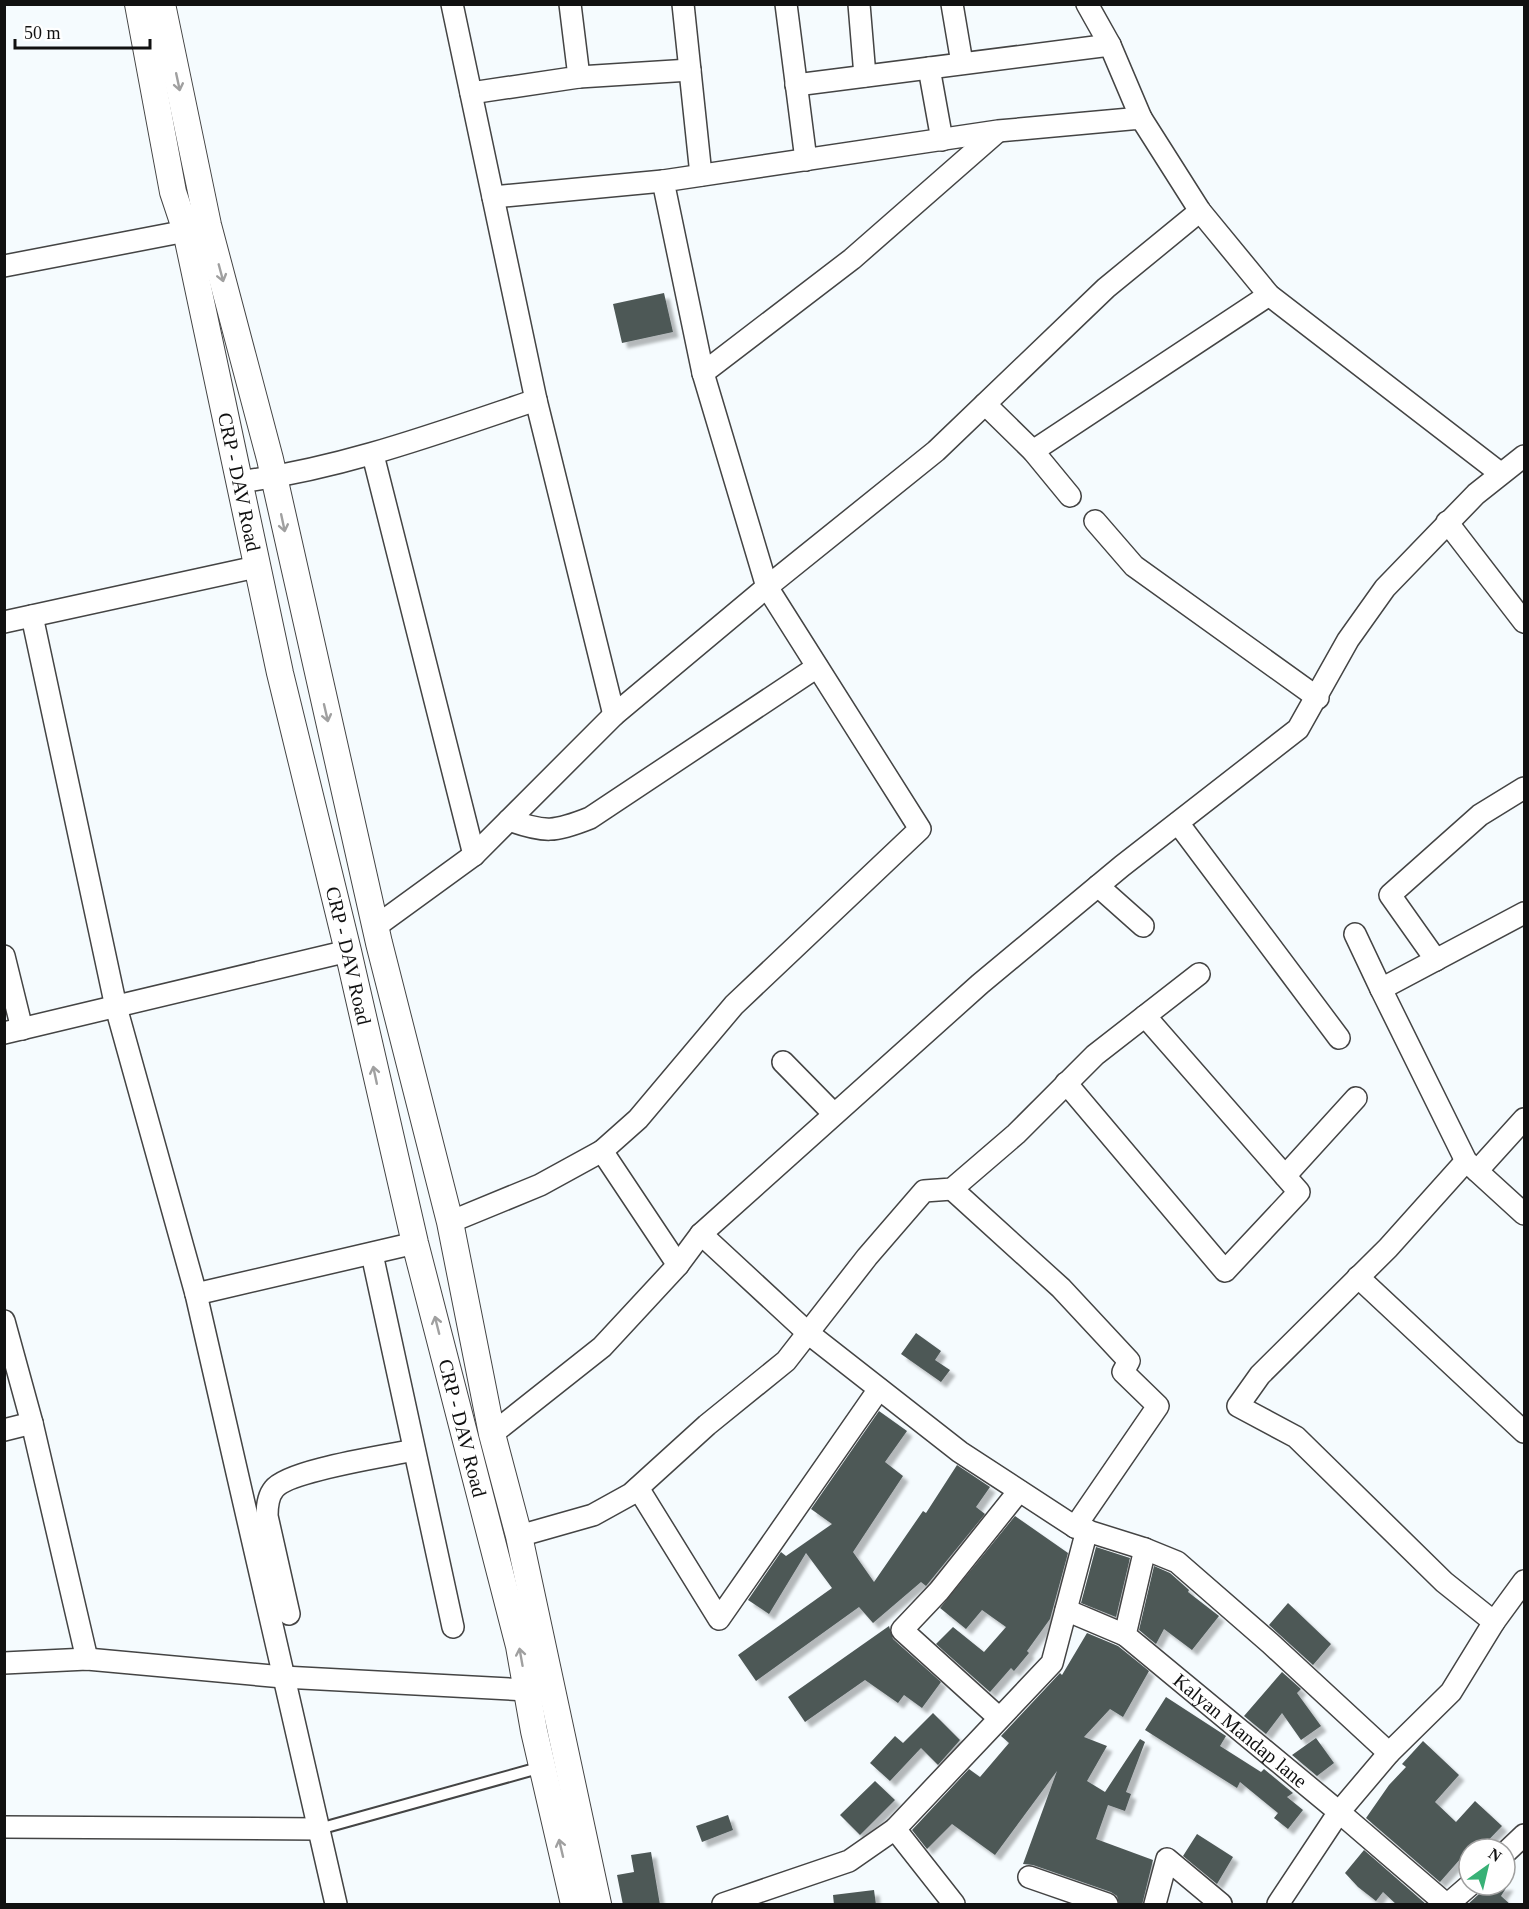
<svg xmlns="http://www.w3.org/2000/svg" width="1529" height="1909" font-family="Georgia,serif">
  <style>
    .building { fill: #4e5857; filter: url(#shadow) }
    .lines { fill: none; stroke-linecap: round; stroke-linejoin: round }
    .service-casing { stroke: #444; stroke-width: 14 }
    .minor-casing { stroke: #444; stroke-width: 24 }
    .tertiary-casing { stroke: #444; stroke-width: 28 }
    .service { stroke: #fff; stroke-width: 10 }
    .minor { stroke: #fff; stroke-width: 21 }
    .tertiary { stroke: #fff; stroke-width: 26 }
    .oneway { stroke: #a0a0a0 }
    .labels { text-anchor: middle; stroke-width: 6; stroke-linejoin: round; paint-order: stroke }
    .street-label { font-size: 20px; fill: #111; stroke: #fff }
  </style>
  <defs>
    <filter id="shadow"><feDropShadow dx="5.5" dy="5.5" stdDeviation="1.5" flood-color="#0004"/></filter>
  </defs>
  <rect width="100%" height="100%" fill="#f5fbfe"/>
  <path class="building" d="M664,293L673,332L622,343L613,304Z
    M916,1333L941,1351L935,1360L950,1370L941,1382L901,1354Z
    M879,1411L907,1431L885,1462L903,1476L853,1552L874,1582L923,1511L926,1513L957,1465L990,1487L976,1507L985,1514L926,1586L921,1582L873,1623L859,1607L756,1681L738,1655L832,1588L806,1553L769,1614L748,1600L781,1552L786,1556L832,1524L811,1509Z
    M1015,1516L1068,1553L1050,1619L1027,1651L1029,1653L1014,1671L1011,1668L990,1692L936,1644L953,1627L984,1652L1006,1627L982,1610L966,1629L940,1608Z
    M1096,1547L1130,1558L1116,1617L1081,1603Z
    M1154,1566L1170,1573L1189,1590L1188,1592L1219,1616L1192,1650L1164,1629L1156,1644L1139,1630Z
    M1288,1603L1331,1644L1313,1665L1269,1625Z
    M889,1626L893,1639L941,1682L922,1708L904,1695L898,1703L865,1680L805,1722L788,1697Z
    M1087,1633L1118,1646L1149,1671L1123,1717L1110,1709L1084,1737L1107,1746L1087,1781L1105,1792L1140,1739L1145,1742L1126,1792L1131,1794L1125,1811L1108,1805L1096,1839L1153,1860L1142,1905H1119L1117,1896L1111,1892L1033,1865L1023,1864L1057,1771L995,1855L952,1824L927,1849L912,1830L969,1769L980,1777L1009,1743L1001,1736L1060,1673L1062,1675Z
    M1282,1672L1301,1689L1297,1693L1321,1726L1301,1740L1282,1713L1266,1734L1244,1716Z
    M1166,1697L1226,1736L1220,1746L1261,1772L1264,1769L1293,1793L1287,1797L1303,1810L1288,1829L1274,1818L1278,1813L1240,1782L1237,1788L1145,1730Z
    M933,1713L960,1740L938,1765L921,1748L890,1781L870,1763L895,1736L903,1743Z
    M1316,1738L1334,1763L1317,1776L1292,1755Z
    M1423,1741L1459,1775L1435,1802L1456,1822L1475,1801L1502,1826L1480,1849H1469L1440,1882L1366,1818L1389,1785L1406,1767L1402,1764Z
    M875,1781L895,1800L860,1835L840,1815Z
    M728,1815L733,1830L702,1842L696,1826Z
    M1197,1834L1233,1857L1217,1884L1183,1856Z
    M1364,1850L1427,1905H1397L1383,1892L1376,1901L1358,1887L1345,1873Z
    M651,1852L660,1905H623L617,1875L634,1872L631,1855Z
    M1482,1885H1508L1501,1896L1511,1905H1467L1479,1894Z
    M874,1890L876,1905H834L833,1895Z"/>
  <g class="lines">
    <defs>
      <path id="service" d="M319,1829L542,1767"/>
      <g id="minor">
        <path d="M683,4L701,175"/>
        <path d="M786,4L806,160"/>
        <path d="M859,4L865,76"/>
        <path d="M952,4L962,63"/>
        <path d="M1087,4L1110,45L1141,118"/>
        <path d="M929,68L942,140"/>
        <path d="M579,77L690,70"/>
        <path d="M796,85L1110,45"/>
        <path d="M471,93L579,77L570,4"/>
        <path d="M493,197L663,181"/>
        <path d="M4,266L186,231"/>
        <path d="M703,373L852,259L997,132"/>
        <path d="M536,400L614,715L767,587L703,373L663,181L998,131L1141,118L1200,211L1269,295L1500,473"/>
        <path d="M985,404L1033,451L1070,496"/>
        <path d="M1033,451L1269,295"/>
        <path d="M373,455L474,855"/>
        <path d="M238,482C341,469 438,433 536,400L452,4"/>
        <path d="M1095,521L1134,566L1318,698"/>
        <path d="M1447,522L1524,622"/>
        <path d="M32,616L116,1007L196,1294L336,1904"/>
        <path d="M4,622L256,567"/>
        <path d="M509,820C545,833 555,832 590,818L817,667"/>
        <path d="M1178,823L1339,1038"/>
        <path d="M1098,886L1143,926"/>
        <path d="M1524,913L1381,989L1466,1161L1524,1214"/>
        <path d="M375,927L474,855L614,715"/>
        <path d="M1355,934L1381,989"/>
        <path d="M4,956L22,1029"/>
        <path d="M1436,960L1390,895L1480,815L1524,788"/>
        <path d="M4,1033L348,951"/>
        <path d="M783,1062L834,1114"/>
        <path d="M1066,1083L1225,1271L1299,1192L1145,1016"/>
        <path d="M602,1151L678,1265"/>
        <path d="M1477,1171L1524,1119"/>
        <path d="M1285,1176L1356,1098"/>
        <path d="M952,1189L1061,1288L1129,1361L1123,1372L1158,1406L1075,1527"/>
        <path d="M450,1222L540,1185L602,1151L638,1119L734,1005L920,829L767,587L936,451L1106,288L1200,211"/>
        <path d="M701,1234L808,1333L960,1452L1075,1527L1145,1549L1177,1562L1270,1643L1389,1753L1451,1692L1494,1622L1444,1582L1296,1437L1238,1406L1260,1375L1388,1248L1466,1161"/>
        <path d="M372,1254L453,1627"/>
        <path d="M1358,1277L1524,1432"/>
        <path d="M196,1294L415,1243"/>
        <path d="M4,1321L32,1423L87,1659"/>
        <path d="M4,1430L32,1423"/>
        <path d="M492,1434L602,1347L678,1265L701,1234L980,984L1122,866L1298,729L1348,640L1385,588L1476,494L1524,456"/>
        <path d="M638,1488L719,1619L879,1389"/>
        <path d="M519,1536L593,1515L631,1494L707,1425L786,1361L867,1257L924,1191L952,1189L1016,1134L1095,1055L1199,974"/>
        <path id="s1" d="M1145,1549L1125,1635L1339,1812L1278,1904"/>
        <path d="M1066,1610L1125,1635"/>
        <path d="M289,1614L267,1516C267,1506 268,1496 274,1489C288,1470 387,1456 414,1450"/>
        <path d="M1494,1622L1524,1581"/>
        <path d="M4,1663L87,1659L283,1677L527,1690"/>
        <path d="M998,1717L902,1630L939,1591L1019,1491"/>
        <path d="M1389,1753L1339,1812L1446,1904"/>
        <path d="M4,1827L319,1829"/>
        <path d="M895,1829L954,1904"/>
        <path d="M1505,1853L1524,1835"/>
        <path d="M1029,1877L1107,1904"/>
        <path d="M723,1904L849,1861L895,1829L1052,1663L1087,1530"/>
        <path d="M1155,1904L1167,1859L1221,1904"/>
        <path d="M1448,1904L1470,1885"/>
      </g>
      <g id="tertiary">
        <path id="s2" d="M138,4L173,192L186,231L280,673L348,951L415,1243L519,1646L534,1731L574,1904"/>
        <path d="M162,4L208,225L270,459L379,943L450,1222L492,1434L519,1536L598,1904"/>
      </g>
    </defs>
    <use href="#service" class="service-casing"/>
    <use href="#minor" class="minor-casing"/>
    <use href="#tertiary" class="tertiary-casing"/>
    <use href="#service" class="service"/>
    <use href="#minor" class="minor"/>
    <use href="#tertiary" class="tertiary"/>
  </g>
  <defs><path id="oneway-shaft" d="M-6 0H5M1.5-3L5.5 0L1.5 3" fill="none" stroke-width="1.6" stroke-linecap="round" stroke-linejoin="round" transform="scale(1.5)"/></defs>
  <g class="oneway">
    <use href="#oneway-shaft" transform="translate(178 82) rotate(78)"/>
    <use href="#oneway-shaft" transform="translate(221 273) rotate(75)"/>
    <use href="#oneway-shaft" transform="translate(283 523) rotate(78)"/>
    <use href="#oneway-shaft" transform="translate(326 713) rotate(77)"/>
    <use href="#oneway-shaft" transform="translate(375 1075) rotate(-102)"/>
    <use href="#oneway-shaft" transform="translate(437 1325) rotate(-104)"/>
    <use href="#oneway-shaft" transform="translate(521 1657) rotate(-100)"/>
    <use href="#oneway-shaft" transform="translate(561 1848) rotate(-103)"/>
  </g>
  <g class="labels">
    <g class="street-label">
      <text dy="7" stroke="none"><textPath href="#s2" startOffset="489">CRP - DAV Road</textPath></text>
      <text dy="7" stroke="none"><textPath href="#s2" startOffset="975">CRP - DAV Road</textPath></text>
      <text dy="7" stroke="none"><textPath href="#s2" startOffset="1461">CRP - DAV Road</textPath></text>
      <text dy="7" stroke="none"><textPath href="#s1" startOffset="238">Kalyan Mandap lane</textPath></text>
    </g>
  </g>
  <rect width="1529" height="1909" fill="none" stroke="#111111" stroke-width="12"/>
  <g transform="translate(1487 1867) rotate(34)"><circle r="28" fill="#ffffff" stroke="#a0a0a0" stroke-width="1.5"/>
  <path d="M0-4.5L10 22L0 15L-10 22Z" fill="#38b176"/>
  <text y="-9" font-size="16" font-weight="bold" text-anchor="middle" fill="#111111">N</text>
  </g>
  <path d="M15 39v9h135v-9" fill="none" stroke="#111111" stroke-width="3"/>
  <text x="24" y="39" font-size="18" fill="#111111" stroke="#ffffff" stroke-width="4.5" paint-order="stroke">50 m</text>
</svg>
